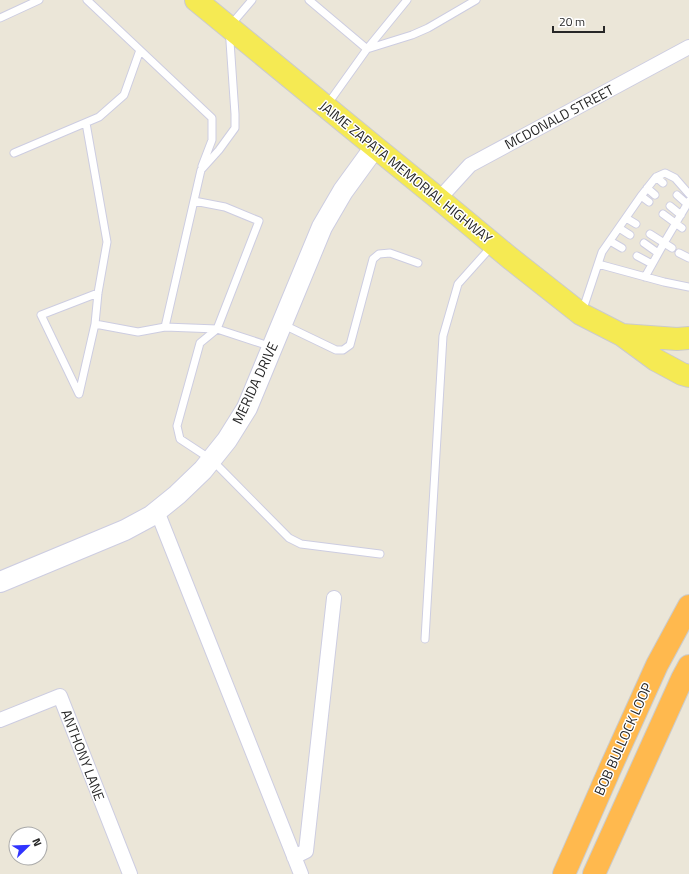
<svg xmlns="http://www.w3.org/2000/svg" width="689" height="874" font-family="'Titillium Web',sans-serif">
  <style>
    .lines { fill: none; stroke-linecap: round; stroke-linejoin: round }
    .lane-casing { stroke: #cdcde1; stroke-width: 9 }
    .street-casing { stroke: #cdcde1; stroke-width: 16 }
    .secondary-casing { stroke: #cdcde1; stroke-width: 22 }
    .primary-casing { stroke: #cbcbcb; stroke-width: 24 }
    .highway-casing { stroke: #cbcbcb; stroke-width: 24 }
    .lane { stroke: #fff; stroke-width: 7 }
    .street { stroke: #fff; stroke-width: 14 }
    .secondary { stroke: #fff; stroke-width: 20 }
    .primary { stroke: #f5ea53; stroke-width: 22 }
    .highway { stroke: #ffb94e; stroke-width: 22 }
    .labels { text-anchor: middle; stroke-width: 3; stroke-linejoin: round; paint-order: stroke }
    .street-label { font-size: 14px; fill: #272727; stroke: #fff }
  </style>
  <rect width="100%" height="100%" fill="#ebe6d8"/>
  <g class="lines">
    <defs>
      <path id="lane" d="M87,0L212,118V140L202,166
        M252,0L229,27L235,114V128L219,150L201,170L165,327L217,329L272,347
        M309,0L367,49L327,105
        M0,18L39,0
        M367,49L412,35L428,28L476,0
        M367,49L407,0
        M86,123L107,242L98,293L95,324L79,394L41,315L98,293
        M14,153L99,117L124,95L140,50
        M656,177L663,183
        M647,188L655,195
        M677,195L687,204
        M641,196L649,202
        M194,201L225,207L259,221L217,329L200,343L177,426L180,439L212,460L289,538L301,544L380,554
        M670,206L681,215
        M663,214L682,228
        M626,218L636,224
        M619,228L630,235
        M650,234L672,248
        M610,241L622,248
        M644,243L658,253
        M679,253L689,258
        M637,256L652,264
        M598,264L664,282L689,287
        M645,277L664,243L689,201
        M582,312L602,252L641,196L656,177L665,173L675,178L689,194
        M95,324L138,332L165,327
        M284,325L336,350H343L350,345L373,259L379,254L390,253L418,263
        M425,639L443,336L458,284L492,246"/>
      <path id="street" d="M439,199L470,165L689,47
        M157,511L301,874
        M0,720L60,696L130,874
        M294,857L306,851L334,598"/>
      <path id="secondary" d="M0,582L125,530L151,516L177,495L203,470L227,440L247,408L322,227L343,191L375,147"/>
      <path id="primary" d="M196,0L375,147L439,199L510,258L581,314L622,335L656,360L682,374L689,376
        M622,335L677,339L689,338"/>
      <path id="highway" d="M564,874L610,769L657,665L689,606
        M594,874L682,679L689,666"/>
    </defs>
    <use href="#lane" class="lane-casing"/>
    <use href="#street" class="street-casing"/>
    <use href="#secondary" class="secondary-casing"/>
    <use href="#primary" class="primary-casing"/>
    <use href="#highway" class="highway-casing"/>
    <use href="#lane" class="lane"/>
    <use href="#street" class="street"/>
    <use href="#secondary" class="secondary"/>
    <use href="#primary" class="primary"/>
    <use href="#highway" class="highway"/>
  </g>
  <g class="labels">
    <g class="street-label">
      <text transform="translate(559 117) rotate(-28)" y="5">MCDONALD STREET</text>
      <text transform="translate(406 172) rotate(39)" y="5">JAIME ZAPATA MEMORIAL HIGHWAY</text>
      <text transform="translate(255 383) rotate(-65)" y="5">MERIDA DRIVE</text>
      <text transform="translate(623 739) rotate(-66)" y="5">BOB BULLOCK LOOP</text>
      <text transform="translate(83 755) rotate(69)" y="5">ANTHONY LANE</text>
    </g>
  </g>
  <g transform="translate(28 846) rotate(67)"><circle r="19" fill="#ffffff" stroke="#a9a9a9"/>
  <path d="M0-3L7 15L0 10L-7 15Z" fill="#3034ff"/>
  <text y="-6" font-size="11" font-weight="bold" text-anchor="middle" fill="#272727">N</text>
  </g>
  <path d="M553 26v6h51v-6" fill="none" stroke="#272727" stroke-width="2"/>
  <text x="559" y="26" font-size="12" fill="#272727" stroke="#ffffff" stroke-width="3" paint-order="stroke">20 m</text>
</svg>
